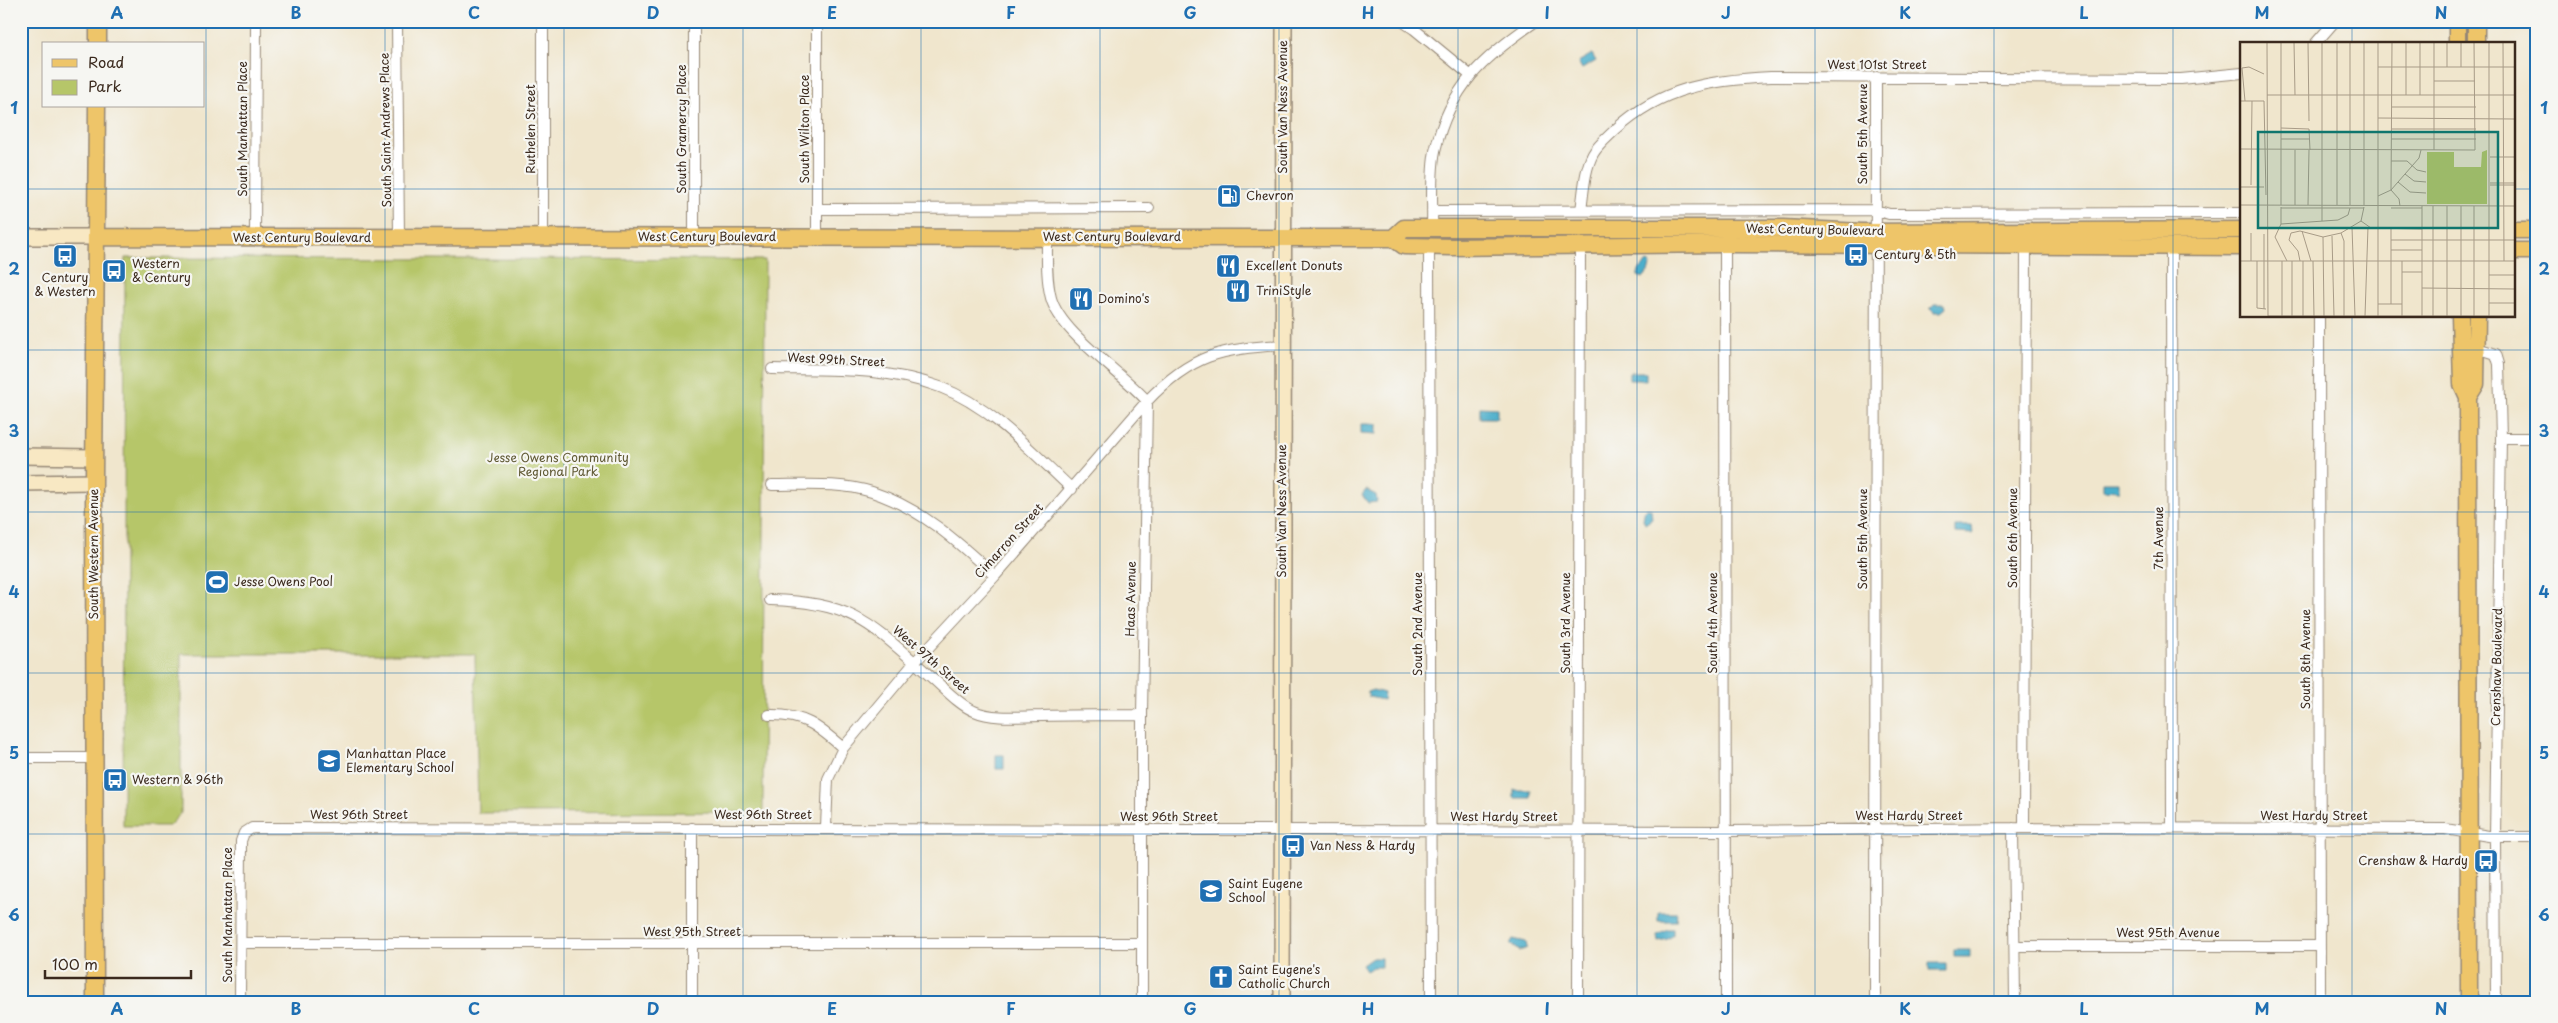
<svg xmlns="http://www.w3.org/2000/svg" width="2558" height="1023" font-family="'Playpen Sans',sans-serif">
  <style>
    .green { fill: #b6c669; stroke: #787844 }
    .water { fill: #4caecb; stroke: #446c74 }
    .lines { fill: none; stroke-linecap: round; stroke-linejoin: round }
    .street-casing { stroke: #968876; stroke-width: 12 }
    .secondary-casing { stroke: #968876; stroke-width: 18 }
    .primary-casing { stroke: #968876; stroke-width: 19 }
    .street { stroke: #fff; stroke-width: 10 }
    .secondary { stroke: #f8e8c3; stroke-width: 15 }
    .primary { stroke: #eec569; stroke-width: 16 }
    .grid { fill: none; stroke: #1f6fb2; stroke-width: 1; stroke-opacity: 0.55 }
    .labels { text-anchor: middle; stroke-width: 4.5; stroke-linejoin: round; paint-order: stroke }
    .street-label { font-size: 12px; fill: #3b2a1e; stroke: #f6f6f2 }
    .poi-label { font-size: 12px; fill: #3b2a1e; stroke: #f6f6f2; text-anchor: start }
    .park-label { font-size: 12px; fill: #605934; stroke: #f6f6f2 }
    .inset-road { fill: none; stroke: #a89b87; stroke-width: 1 }
    .view { fill: #0f766e; fill-opacity: 0.15; stroke: #0f766e; stroke-width: 2.5 }
    .inset-edge { fill: none; stroke: #3b2a1e; stroke-width: 2.5 }
    .neatline { fill: none; stroke: #1f6fb2; stroke-width: 2 }
    .grid-label { font-size: 16px; text-anchor: middle; font-weight: bold; fill: #1f6fb2 }
  </style>
  <rect width="100%" height="100%" fill="#f6f6f2"/>
  <filter id="ink" filterUnits="userSpaceOnUse"><feTurbulence type="fractalNoise" baseFrequency=".02" numOctaves="2"/><feDisplacementMap in="SourceGraphic" scale="10" xChannelSelector="R" yChannelSelector="G"/><feConvolveMatrix kernelMatrix="1 2 1 2 8 2 1 2 1" color-interpolation-filters="sRGB"/></filter>
  <filter id="wash" filterUnits="userSpaceOnUse"><feTurbulence type="fractalNoise" baseFrequency=".0096" numOctaves="4" result="noise"/><feDisplacementMap in="SourceGraphic" scale="20" xChannelSelector="R" yChannelSelector="G"/><feGaussianBlur stdDeviation="1.12" result="paint"/><feColorMatrix in="noise" values="0 0 0 0 0 0 0 0 0 0 0 0 0 0 0 0 0 1.4 0 .05"/><feComposite in="paint" operator="in"/></filter>
  <g filter="url(#wash)">
    <rect width="100%" height="100%" fill="#f0e6cd"/>
    <path class="green" d="M125,258L765,260L763,812L478,813L475,654H181V813L169,826H123Z"/>
    <path class="water" d="M1966,21H1985V28H1966Z
      M1592,54L1596,61L1582,69L1578,62Z
      M1647,262L1651,264L1648,272L1643,278L1638,276V271Z
      M1934,304H1945L1946,308L1941,312H1934L1930,308Z
      M1629,372H1646V380H1629Z
      M1480,407L1497,408V418H1480Z
      M1361,424H1377V434L1361,433Z
      M2103,482H2119V491L2103,490Z
      M1366,490L1376,495L1377,502L1368,503L1362,495Z
      M1645,509H1651L1652,519L1645,524L1643,519Z
      M1955,526H1972L1973,534L1955,533Z
      M1373,690L1384,693L1383,700L1369,697L1367,692Z
      M996,755H1004V769H996Z
      M1514,790H1531V798H1514Z
      M1658,912H1677L1676,921H1658Z
      M1667,929H1673V935L1668,939L1658,941L1657,935Z
      M1513,939L1526,942L1527,948L1520,951L1510,944Z
      M1954,950H1970V957H1954Z
      M1372,958H1381V967H1373L1366,971L1362,965Z
      M1929,963H1946V971H1929Z"/>
  </g>
  <g filter="url(#ink)">
    <g class="lines">
      <defs>
        <path id="street" d="M397,21L399,238
          M543,21V237
          M694,21V237
          M1402,21L1414,29L1470,75
          M2315,44L2335,21
          M817,209L1149,208
          M1581,210C1584,191 1584,171 1593,154C1598,145 1608,137 1616,129C1662,87 1711,80 1771,77L2181,79L2242,73
          M1432,211L1876,210L1889,214L2242,213
          M1432,228C1433,203 1430,175 1435,151C1450,86 1484,57 1536,21
          M817,237V21
          M1047,237C1047,257 1046,279 1051,298C1061,334 1122,372 1147,401L1142,715V1002
          M255,238L256,21
          M1725,244L1726,1002
          M1429,247L1431,1002
          M2171,247L2172,828
          M2319,316L2320,1002
          M2477,348L2496,354L2499,364L2501,438L2495,837L2496,1002
          M772,369C828,370 887,367 940,387C992,407 1032,452 1072,489
          M2501,438H2537
          M772,485C805,485 841,482 872,492C921,508 958,542 995,576
          M770,600C853,602 871,624 930,676C943,687 958,704 974,711C995,720 1021,716 1042,716C1075,715 1109,715 1142,715
          M769,715C804,714 818,726 843,748
          M21,758H95
          M826,827L828,779L843,748L915,662L995,576L1147,401C1192,354 1220,349 1283,345
          M2013,828L2015,1002
          M2024,828L2026,247
          M241,943H1142
          M2016,946H2320
          M240,1002L241,841L244,833L252,828L1726,831L2024,828L2445,829L2495,837H2537
          M692,1002V828
          M1578,1002L1580,245
          M1875,1002L1876,77"/>
        <path id="secondary" d="M21,237H96
          M21,456L94,457
          M21,483L94,482
          M1282,1002L1284,21"/>
        <path id="primary" d="M2476,21V44
          M98,44V21
          M2457,44V21
          M2514,230H2537
          M96,237L1393,238L1404,246L1452,247L1725,244L2242,247
          M1393,238L1404,228H1783L1862,232L2242,230
          M2514,251H2537
          M2460,316L2462,384L2468,397L2469,1002
          M2468,397L2476,384L2477,316
          M95,1002L94,482L97,106"/>
      </defs>
      <use href="#street" class="street-casing"/>
      <use href="#secondary" class="secondary-casing"/>
      <use href="#primary" class="primary-casing"/>
      <use href="#street" class="street"/>
      <use href="#secondary" class="secondary"/>
      <use href="#primary" class="primary"/>
    </g>
  </g>
  <path class="grid" d="M206,21V1002M385,21V1002M564,21V1002M743,21V1002M921,21V1002M1100,21V1002M1279,21V1002M1458,21V1002M1637,21V1002M1815,21V1002M1994,21V1002M2173,21V1002M2352,21V44M21,189H2242M2514,189H2537M2352,316V1002M21,350H2537M21,512H2537M21,673H2537M21,834H2537"/>
  <defs>
    <symbol id="fuel-square" viewBox="-11 -11 22 22"><rect x="-9" y="-9" width="18" height="18" rx="4" fill="#1f6fb2" stroke="#f6f6f2"/><path d="M-5.5-6h7V0h2V4h1.3V-2.5L3-4.5l.8-.8L6-3V5H2.5V1h-1V6h-7ZM-4.2-4.7v3.2H.2V-4.7Z" fill="#fff"/></symbol>
    <symbol id="bus-square" viewBox="-11 -11 22 22"><rect x="-9" y="-9" width="18" height="18" rx="4" fill="#1f6fb2" stroke="#f6f6f2"/><path d="M-5-6H5V4H4V6H2V4H-2V6H-4V4H-5ZM-3.5-4V0h7V-4ZM-3.5 1.2v1.5H-2V1.2ZM2 1.2v1.5H3.5V1.2Z" fill="#fff"/></symbol>
    <symbol id="restaurant-square" viewBox="-11 -11 22 22"><rect x="-9" y="-9" width="18" height="18" rx="4" fill="#1f6fb2" stroke="#f6f6f2"/><path d="M-5-6h1v4h1v-4h1v4h1v-4h1v5L-1.5 .5V6h-2V.5L-5-1ZM5-6V6H3V1.5H1.5Q1.5-4 5-6Z" fill="#fff"/></symbol>
    <symbol id="stadium-square" viewBox="-11 -11 22 22"><rect x="-9" y="-9" width="18" height="18" rx="4" fill="#1f6fb2" stroke="#f6f6f2"/><path d="M0-5a6.5 5 0 1 0 0 10a6.5 5 0 1 0 0-10ZM-3.5-1.8h7v3.6h-7Z" fill="#fff"/></symbol>
    <symbol id="school-square" viewBox="-11 -11 22 22"><rect x="-9" y="-9" width="18" height="18" rx="4" fill="#1f6fb2" stroke="#f6f6f2"/><path d="M0-5L7-2L0 1L-7-2ZM-4 1L0 2.5L4 1V4Q0 6-4 4Z" fill="#fff"/></symbol>
    <symbol id="church-square" viewBox="-11 -11 22 22"><rect x="-9" y="-9" width="18" height="18" rx="4" fill="#1f6fb2" stroke="#f6f6f2"/><path d="M-1.2-6h2.4v3.5h3.3v2.4h-3.3V6h-2.4V-.1h-3.3v-2.4h3.3Z" fill="#fff"/></symbol>
  </defs>
  <g fill-rule="evenodd">
    <use href="#fuel-square" x="1215" y="182" width="28" height="28"/>
    <use href="#bus-square" x="1842" y="241" width="28" height="28"/>
    <use href="#bus-square" x="51" y="242" width="28" height="28"/>
    <use href="#restaurant-square" x="1214" y="252" width="28" height="28"/>
    <use href="#bus-square" x="100" y="257" width="28" height="28"/>
    <use href="#restaurant-square" x="1224" y="277" width="28" height="28"/>
    <use href="#restaurant-square" x="1067" y="285" width="28" height="28"/>
    <use href="#stadium-square" x="203" y="568" width="28" height="28"/>
    <use href="#school-square" x="315" y="747" width="28" height="28"/>
    <use href="#bus-square" x="101" y="766" width="28" height="28"/>
    <use href="#bus-square" x="1279" y="832" width="28" height="28"/>
    <use href="#bus-square" x="2472" y="847" width="28" height="28"/>
    <use href="#school-square" x="1197" y="877" width="28" height="28"/>
    <use href="#church-square" x="1207" y="963" width="28" height="28"/>
  </g>
  <g class="labels">
    <g class="street-label">
      <text x="1877" y="69">West 101st Street</text>
      <text transform="translate(1283 107) rotate(-90)" y="4">South Van Ness Avenue</text>
      <text transform="translate(243 129) rotate(-90)" y="4">South Manhattan Place</text>
      <text transform="translate(531 129) rotate(-90)" y="4">Ruthelen Street</text>
      <text transform="translate(682 129) rotate(-90)" y="4">South Gramercy Place</text>
      <text transform="translate(805 129) rotate(-90)" y="4">South Wilton Place</text>
      <text transform="translate(386 130) rotate(-91)" y="4">South Saint Andrews Place</text>
      <text transform="translate(1863 134) rotate(-90)" y="4">South 5th Avenue</text>
      <text transform="translate(1815 230) rotate(1)" y="4">West Century Boulevard</text>
      <text x="707" y="241">West Century Boulevard</text>
      <text x="1112" y="241">West Century Boulevard</text>
      <text x="302" y="242">West Century Boulevard</text>
      <text transform="translate(836 360) rotate(3)" y="4">West 99th Street</text>
      <text transform="translate(1282 511) rotate(-90)" y="4">South Van Ness Avenue</text>
      <text transform="translate(2013 538) rotate(-90)" y="4">South 6th Avenue</text>
      <text transform="translate(2159 538) rotate(-90)" y="4">7th Avenue</text>
      <text transform="translate(1863 539) rotate(-90)" y="4">South 5th Avenue</text>
      <text transform="translate(1009 541) rotate(-48)" y="4">Cimarron Street</text>
      <text transform="translate(94 554) rotate(-90)" y="4">South Western Avenue</text>
      <text transform="translate(1131 599) rotate(-89)" y="4">Haas Avenue</text>
      <text transform="translate(1566 623) rotate(-90)" y="4">South 3rd Avenue</text>
      <text transform="translate(1713 623) rotate(-90)" y="4">South 4th Avenue</text>
      <text transform="translate(1418 624) rotate(-90)" y="4">South 2nd Avenue</text>
      <text transform="translate(2306 659) rotate(-90)" y="4">South 8th Avenue</text>
      <text transform="translate(931 660) rotate(41)" y="4">West 97th Street</text>
      <text transform="translate(2497 667) rotate(-89)" y="4">Crenshaw Boulevard</text>
      <text x="359" y="819">West 96th Street</text>
      <text x="763" y="819">West 96th Street</text>
      <text x="1909" y="820">West Hardy Street</text>
      <text x="2314" y="820">West Hardy Street</text>
      <text x="1169" y="821">West 96th Street</text>
      <text x="1504" y="821">West Hardy Street</text>
      <text transform="translate(228 915) rotate(-90)" y="4">South Manhattan Place</text>
      <text x="692" y="936">West 95th Street</text>
      <text x="2168" y="937">West 95th Avenue</text>
    </g>
    <g class="poi-label">
      <text x="1246" y="200">Chevron</text>
      <text x="1874" y="259">Century &amp; 5th</text>
      <text x="132" y="268">Western<tspan x="132" dy="14">&amp; Century</tspan></text>
      <text x="1246" y="270">Excellent Donuts</text>
      <text x="65" y="282" text-anchor="middle">Century<tspan x="65" dy="14">&amp; Western</tspan></text>
      <text x="1256" y="295">TriniStyle</text>
      <text x="1098" y="303">Domino's</text>
      <text x="234" y="586">Jesse Owens Pool</text>
      <text x="346" y="758">Manhattan Place<tspan x="346" dy="14">Elementary School</tspan></text>
      <text x="132" y="784">Western &amp; 96th</text>
      <text x="1310" y="850">Van Ness &amp; Hardy</text>
      <text x="2468" y="865" text-anchor="end">Crenshaw &amp; Hardy</text>
      <text x="1228" y="888">Saint Eugene<tspan x="1228" dy="14">School</tspan></text>
      <text x="1238" y="974">Saint Eugene's<tspan x="1238" dy="14">Catholic Church</tspan></text>
    </g>
    <g class="park-label">
      <text x="558" y="462">Jesse Owens Community<tspan x="558" dy="14">Regional Park</tspan></text>
    </g>
  </g>
  <g transform="translate(2240 42)">
    <rect width="275" height="275" fill="#f0e6cd"/>
    <path d="M247,108V162H187V110H214V125H241L242,110Z" fill="#b6c669"/>
    <path class="inset-road" d="M27,0L28,275M41,0V163M54,0L55,53M68,0L69,79M82,0V179M97,0V163M124,0V163M152,0L151,148L159,157L160,164M180,0V53M194,0V108M207,0V25M221,0V25M263,0L264,219M138,25H275M194,39H235M27,53H275M166,53V0M0,59H24M5,59L2,26L9,25L24,32M24,59L26,153M152,65H236M138,76L275,77M41,86L69,87L70,108M152,87H236M41,97H69M151,97H236M0,107L235,108L234,0M55,108V163M250,115H275M151,119H167L177,128L186,130M165,132L174,139L186,140M158,140L170,150L186,151M250,141H275M11,143L12,59M250,143H275M0,145H24M138,154L151,148L179,116L181,108M0,163L275,164M68,163L69,108M110,163V0M138,163V0M41,165V182L35,195L47,219M41,166H124M151,166H182M121,179L131,186L182,187M41,182L98,178L108,173L110,166M112,185L115,274M62,189L71,219M11,191V219M101,191L104,199V274M24,192V267M92,194L94,274M83,195L84,274M151,198H275M151,208H182M0,219H275M17,219V266L26,267M60,219L58,209L49,198L51,191L60,189L83,195L101,191L121,179L124,165M73,219L74,274M162,230H182M249,233H275M182,246L275,247M249,261H275M138,262H162M151,262V187M28,274H275M42,274V219M52,274V219M63,274V219M125,274L128,185M162,274V219M182,274V164M207,274V164M234,274V164M138,275V164M193,275V164M221,275V164M249,275V0"/>
    <path class="view" d="M18,90H258V186H18Z"/>
    <rect width="275" height="275" class="inset-edge"/>
  </g>
  <rect width="2558" height="1023" fill="none" stroke="#f6f6f2" stroke-width="55"/>
  <rect x="42" y="42" width="162" height="65" fill="#f6f6f2" stroke="#aba49d"/>
  <rect x="52" y="59" width="25" height="8" fill="#eec569" stroke="#aba49d"/>
  <text x="88" y="68" font-size="15" fill="#3b2a1e">Road</text>
  <rect x="52" y="80" width="25" height="15" fill="#b6c669" stroke="#aba49d"/>
  <text x="88" y="92" font-size="15" fill="#3b2a1e">Park</text>
  <path d="M45 970v8h146v-8" fill="none" stroke="#3b2a1e" stroke-width="2.5"/>
  <text x="52" y="970" font-size="15" fill="#3b2a1e" stroke="#f6f6f2" stroke-width="4" paint-order="stroke">100 m</text>
  <rect x="28" y="28" width="2502" height="968" class="neatline"/>
  <g class="grid-label">
    <text x="117" y="19">A</text>
    <text x="296" y="19">B</text>
    <text x="474" y="19">C</text>
    <text x="653" y="19">D</text>
    <text x="832" y="19">E</text>
    <text x="1011" y="19">F</text>
    <text x="1190" y="19">G</text>
    <text x="1368" y="19">H</text>
    <text x="1547" y="19">I</text>
    <text x="1726" y="19">J</text>
    <text x="1905" y="19">K</text>
    <text x="2084" y="19">L</text>
    <text x="2262" y="19">M</text>
    <text x="2441" y="19">N</text>
    <text x="14" y="114">1</text>
    <text x="2544" y="114">1</text>
    <text x="14" y="275">2</text>
    <text x="2544" y="275">2</text>
    <text x="14" y="437">3</text>
    <text x="2544" y="437">3</text>
    <text x="14" y="598">4</text>
    <text x="2544" y="598">4</text>
    <text x="14" y="759">5</text>
    <text x="2544" y="759">5</text>
    <text x="14" y="921">6</text>
    <text x="2544" y="921">6</text>
    <text x="117" y="1015">A</text>
    <text x="296" y="1015">B</text>
    <text x="474" y="1015">C</text>
    <text x="653" y="1015">D</text>
    <text x="832" y="1015">E</text>
    <text x="1011" y="1015">F</text>
    <text x="1190" y="1015">G</text>
    <text x="1368" y="1015">H</text>
    <text x="1547" y="1015">I</text>
    <text x="1726" y="1015">J</text>
    <text x="1905" y="1015">K</text>
    <text x="2084" y="1015">L</text>
    <text x="2262" y="1015">M</text>
    <text x="2441" y="1015">N</text>
  </g>
</svg>
